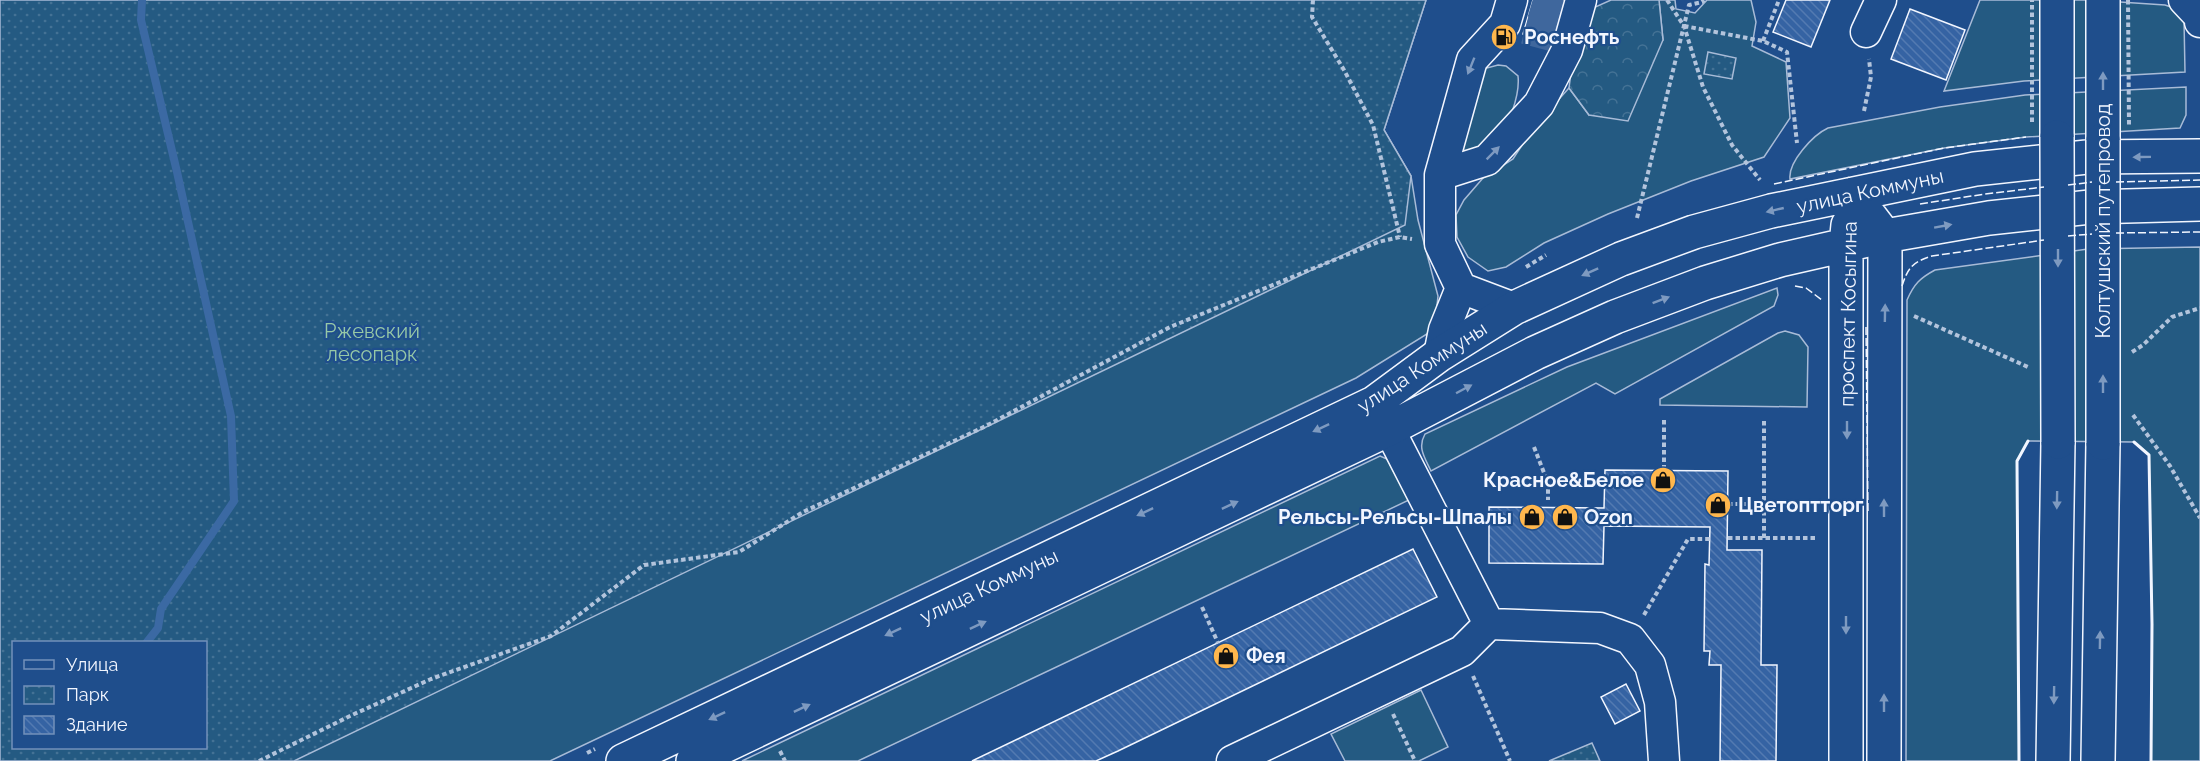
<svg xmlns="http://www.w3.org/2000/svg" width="2200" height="761" font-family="Raleway,sans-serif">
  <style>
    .grass { fill: #245a82; stroke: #a8bbd7; stroke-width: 1.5 }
    .forest { fill: url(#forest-crowns); stroke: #a8bbd7; stroke-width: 1.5 }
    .park { fill: url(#park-dots); stroke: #a8bbd7; stroke-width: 1.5; fill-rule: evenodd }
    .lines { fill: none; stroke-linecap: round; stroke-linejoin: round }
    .stream { stroke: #3b69a3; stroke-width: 8 }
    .building { fill: url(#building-back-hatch); stroke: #f2f6ff; stroke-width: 1.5 }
    .minor-tunnel { stroke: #3f679d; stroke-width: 30; stroke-dasharray: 30 15; stroke-linecap: butt }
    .minor-casing { stroke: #f2f6ff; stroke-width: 33 }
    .major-casing { stroke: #f2f6ff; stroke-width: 36 }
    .path { stroke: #b3c4dc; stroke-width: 4; stroke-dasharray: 4.5 3; stroke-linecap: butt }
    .minor { stroke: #1f4e8c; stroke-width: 30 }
    .major { stroke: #1f4e8c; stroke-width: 33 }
    .major-bridge-casing { stroke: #f2f6ff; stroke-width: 36; stroke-linecap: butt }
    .path-bridge { stroke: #b3c4dc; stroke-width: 4; stroke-dasharray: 4.5 3; stroke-linecap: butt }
    .major-bridge { stroke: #1f4e8c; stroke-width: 33 }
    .fence { stroke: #f2f6ff; stroke-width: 1.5; stroke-dasharray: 8 3; stroke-linecap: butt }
    .wall { stroke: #f2f6ff; stroke-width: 3 }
    .oneway { fill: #7e9ac0 }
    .labels { text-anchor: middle; stroke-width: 4.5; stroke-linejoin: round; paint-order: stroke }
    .poi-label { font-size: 20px; font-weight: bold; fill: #f2f6ff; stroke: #1f4e8c; text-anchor: start }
    .street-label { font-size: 20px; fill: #f2f6ff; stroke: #1f4e8c }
    .park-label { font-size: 20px; fill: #97c8a6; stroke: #1f4e8c }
  </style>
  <defs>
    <pattern id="forest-crowns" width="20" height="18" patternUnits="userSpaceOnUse" patternTransform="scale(1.5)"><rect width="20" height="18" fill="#245a82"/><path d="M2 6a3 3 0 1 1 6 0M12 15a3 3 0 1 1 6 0" fill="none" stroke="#447295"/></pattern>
    <pattern id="park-dots" width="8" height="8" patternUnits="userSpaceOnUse" patternTransform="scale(1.5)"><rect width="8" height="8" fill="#245a82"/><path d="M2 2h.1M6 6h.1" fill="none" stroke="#447295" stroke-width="1.8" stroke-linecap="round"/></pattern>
    <pattern id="building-back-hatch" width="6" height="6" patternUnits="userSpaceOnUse" patternTransform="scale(1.5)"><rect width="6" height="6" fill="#3563a3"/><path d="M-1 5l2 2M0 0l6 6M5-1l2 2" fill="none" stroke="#537ab1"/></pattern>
  </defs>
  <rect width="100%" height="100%" fill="#1f4e8c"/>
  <path class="grass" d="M1426,0L1384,130L1411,176L1418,220L1438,296L1436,315L1427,334L1356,378L550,761H172L206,748L1368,153Z
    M1659,0H1675L1676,9L1695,13L1707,0H1751L1756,22L1752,46L1786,62L1790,118L1764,157L1691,181L1608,214L1544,243L1506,267L1488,271L1468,257L1457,237L1456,215L1464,200L1483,178L1513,159L1534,127L1569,88L1589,115L1663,40Z
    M1980,0H2090L2165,5L2174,8L2184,20L2185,72L2024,81L1944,91Z
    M1498,65L1506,66L1518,76C1520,94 1509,130 1493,142C1486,147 1474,149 1466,152L1458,146L1483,69Z
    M2186,87V115L2180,128L2026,137L1944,148L1790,179C1788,162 1813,135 1828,128L1940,107L2025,95Z
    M2200,247V761H2151L2152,624L2149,455L2134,442L2028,441L2017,461L2019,761H1906L1907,300C1914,284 1920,278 1935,270L2088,249Z
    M1777,288L1778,295L1774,306L1615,394L1596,383L1431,471C1425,458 1417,448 1425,434L1567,367Z
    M1785,331L1799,335L1808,347L1807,407L1660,405V399L1778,333Z
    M1380,456L1387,459L1409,500L858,761H742Z
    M1421,690L1448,747L1419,761H1345L1331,734Z"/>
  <path class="forest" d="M1611,0H1659L1663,40L1628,121L1589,115L1569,88L1575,42L1593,8Z"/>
  <path class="park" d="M0,0H1426L1384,130L1411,176L1405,225L294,761H0ZM14,642H206V748H14Z
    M1708,52L1736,58L1732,79L1704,74Z
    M1592,743L1600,761H1549Z"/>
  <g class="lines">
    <path class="stream" d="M142,0L141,20L177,172L231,416L234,501L161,609L158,628L147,642"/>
  </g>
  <path class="building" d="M1533,0H1573L1560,44L1523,34Z
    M1786,0H1830L1811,47L1773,32Z
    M1910,9L1965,30L1946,80L1891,59Z
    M1605,470L1728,471L1727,550H1762L1761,665H1777L1776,761H1720L1721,665H1709L1710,651H1704L1705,564L1709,565L1710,527L1604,526L1603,564L1489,563V507L1604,508Z
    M1413,549L1437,597L1118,751L1096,761H972Z
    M1626,684L1640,711L1615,724L1601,697Z"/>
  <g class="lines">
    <path class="minor-tunnel" d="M1532,2L1569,13
      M1525,29L1562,39"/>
    <defs>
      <path id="minor" d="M1512,0L1505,24L1472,60L1440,175V244L1461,288L1514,308
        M2184,0L2200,17V22
        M1866,32L1881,0
        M1440,175L1487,160L1539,104L1567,50L1581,0
        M1439,355L1444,330L1461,288
        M1389,429L1489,624
        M1232,761L1462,651L1489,624L1600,628L1630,639L1650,665L1660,702L1664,761"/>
      <path id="major" d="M2103,0V140
        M2057,137V0
        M1853,194L1885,236L1884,761
        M623,761L1374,403L1439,355L1514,308L1621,259L1694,232L1771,211L1975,169L2087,157L2200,156
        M693,761L1389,429L1535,353L1615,317L1705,283L1780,260L1885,236L1989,218L2090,207L2200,204
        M1846,761V245L1848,225
        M2053,761L2058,442
        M2098,761L2103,443"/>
    </defs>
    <use href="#minor" class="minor-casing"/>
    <use href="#major" class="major-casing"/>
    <path class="path" d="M1313,0L1312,17L1344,70L1373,125L1400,237
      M1667,0L1684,26L1703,87L1732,145L1760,180
      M1684,26L1763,41L1787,52L1797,143
      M1763,41L1779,0
      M1864,111L1871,77L1869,59
      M1637,218L1689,5L1702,2L1704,0
      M1526,267L1546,255
      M1914,316L2028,367
      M2132,352L2143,345L2172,317L2200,308
      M2133,415L2170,466L2200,518
      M1664,420V470
      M1534,447L1548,483V500
      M1728,504H1765
      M1728,538H1816
      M1764,538V419
      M1202,607L1218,643
      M1644,615L1688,539H1710
      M1473,676L1510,761
      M1393,714L1415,761
      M780,751L785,761
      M587,753L595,749
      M259,761L350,716L431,679L551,636L644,565L739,552L803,512L986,426L1170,327L1378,242L1400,237L1412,239"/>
    <use href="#minor" class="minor"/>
    <use href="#major" class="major"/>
    <defs>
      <path id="major-bridge" d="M2057,137L2058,442
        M2103,140V443"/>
    </defs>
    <use href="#major-bridge" class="major-bridge-casing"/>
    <path class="path-bridge" d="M2128,0L2129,125
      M2032,122V0"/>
    <use href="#major-bridge" class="major-bridge"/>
    <path class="fence" d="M2116,182L2200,180
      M1774,184L1944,148L2026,137
      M2068,185L2092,182
      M1920,204L1985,194L2044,187
      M2116,233L2200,232
      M2068,236L2092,234
      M1795,286L1806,288L1822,300
      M1902,286C1908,267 1913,262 1932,256L2044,240
      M1866,327L1868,513"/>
    <path class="wall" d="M2134,442L2149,455L2152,624L2151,761
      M2019,761L2017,461L2028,441"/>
  </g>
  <defs><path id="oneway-solid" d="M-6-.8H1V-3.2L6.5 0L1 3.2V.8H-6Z" transform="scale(1.5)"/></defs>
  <g class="oneway">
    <use href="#oneway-solid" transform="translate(1471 66) rotate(112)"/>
    <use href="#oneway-solid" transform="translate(2103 81) rotate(-90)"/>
    <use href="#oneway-solid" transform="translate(1493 153) rotate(-45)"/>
    <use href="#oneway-solid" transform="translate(2142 157) rotate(179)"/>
    <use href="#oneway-solid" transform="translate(1775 210) rotate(167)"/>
    <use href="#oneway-solid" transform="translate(1943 226) rotate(-10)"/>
    <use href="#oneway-solid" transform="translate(2058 258) rotate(90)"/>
    <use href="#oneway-solid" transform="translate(1590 272) rotate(156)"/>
    <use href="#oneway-solid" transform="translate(1661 300) rotate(-21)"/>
    <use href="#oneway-solid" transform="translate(1885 313) rotate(-89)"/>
    <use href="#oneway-solid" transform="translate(2103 384) rotate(-90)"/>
    <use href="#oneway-solid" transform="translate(1464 389) rotate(-28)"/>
    <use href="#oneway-solid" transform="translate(1321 428) rotate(155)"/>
    <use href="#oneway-solid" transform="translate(1847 430) rotate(90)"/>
    <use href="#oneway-solid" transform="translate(2057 500) rotate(91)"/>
    <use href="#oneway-solid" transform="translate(1230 505) rotate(-25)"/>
    <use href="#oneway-solid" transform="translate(1884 508) rotate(-90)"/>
    <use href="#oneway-solid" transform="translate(1145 512) rotate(155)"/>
    <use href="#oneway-solid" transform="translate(978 625) rotate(-25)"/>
    <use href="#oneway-solid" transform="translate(1846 625) rotate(90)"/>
    <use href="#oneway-solid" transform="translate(893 632) rotate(155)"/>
    <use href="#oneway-solid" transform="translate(2100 640) rotate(-89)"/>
    <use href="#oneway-solid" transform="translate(2054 695) rotate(91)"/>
    <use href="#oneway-solid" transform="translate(1884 703) rotate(-90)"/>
    <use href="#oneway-solid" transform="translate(802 708) rotate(-25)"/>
    <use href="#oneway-solid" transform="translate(717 716) rotate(155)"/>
  </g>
  <defs>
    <symbol id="fuel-disc" viewBox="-11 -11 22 22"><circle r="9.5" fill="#ffb74d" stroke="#1f4e8c"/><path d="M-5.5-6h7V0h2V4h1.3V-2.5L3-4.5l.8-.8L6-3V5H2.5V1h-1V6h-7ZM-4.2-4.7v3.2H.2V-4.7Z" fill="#111"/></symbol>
    <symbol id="shop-disc" viewBox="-11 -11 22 22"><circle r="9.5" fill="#ffb74d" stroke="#1f4e8c"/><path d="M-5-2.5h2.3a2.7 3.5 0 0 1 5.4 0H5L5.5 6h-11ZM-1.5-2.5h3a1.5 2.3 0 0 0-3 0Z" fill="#111"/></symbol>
  </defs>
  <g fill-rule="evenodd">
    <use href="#fuel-disc" x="1489" y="22" width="30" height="30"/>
    <use href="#shop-disc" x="1648" y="465" width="30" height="30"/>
    <use href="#shop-disc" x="1703" y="490" width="30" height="30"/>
    <use href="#shop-disc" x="1517" y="502" width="30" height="30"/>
    <use href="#shop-disc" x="1550" y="502" width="30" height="30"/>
    <use href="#shop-disc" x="1211" y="641" width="30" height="30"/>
  </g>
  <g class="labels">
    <g class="poi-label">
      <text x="1524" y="44">Роснефть</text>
      <text x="1644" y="487" text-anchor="end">Красное&amp;Белое</text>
      <text x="1738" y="512">Цветоптторг</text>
      <text x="1512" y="524" text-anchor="end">Рельсы-Рельсы-Шпалы</text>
      <text x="1584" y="524">Ozon</text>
      <text x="1246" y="663">Фея</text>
    </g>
    <g class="street-label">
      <text transform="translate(1870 191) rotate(-12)" y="7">улица Коммуны</text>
      <text transform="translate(2103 221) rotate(-90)" y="7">Колтушский путепровод</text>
      <text transform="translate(1848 314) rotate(-89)" y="7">проспект Косыгина</text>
      <text transform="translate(1422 367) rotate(-33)" y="7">улица Коммуны</text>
      <text transform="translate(989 586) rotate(-25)" y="7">улица Коммуны</text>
    </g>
    <g class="park-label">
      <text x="372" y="338">Ржевский<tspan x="372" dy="23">лесопарк</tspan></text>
    </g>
  </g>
  <rect x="12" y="641" width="195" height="108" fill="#1f4e8c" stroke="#7391ba" stroke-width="1.5"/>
  <rect x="24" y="660" width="30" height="9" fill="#1f4e8c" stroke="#7391ba" stroke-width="1.5"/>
  <text x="66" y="671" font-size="18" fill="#f2f6ff">Улица</text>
  <rect x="24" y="686" width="30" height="18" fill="url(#park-dots)" stroke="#7391ba" stroke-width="1.5"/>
  <text x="66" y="701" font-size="18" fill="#f2f6ff">Парк</text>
  <rect x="24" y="716" width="30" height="18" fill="url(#building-back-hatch)" stroke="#7391ba" stroke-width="1.5"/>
  <text x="66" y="731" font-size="18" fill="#f2f6ff">Здание</text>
</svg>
